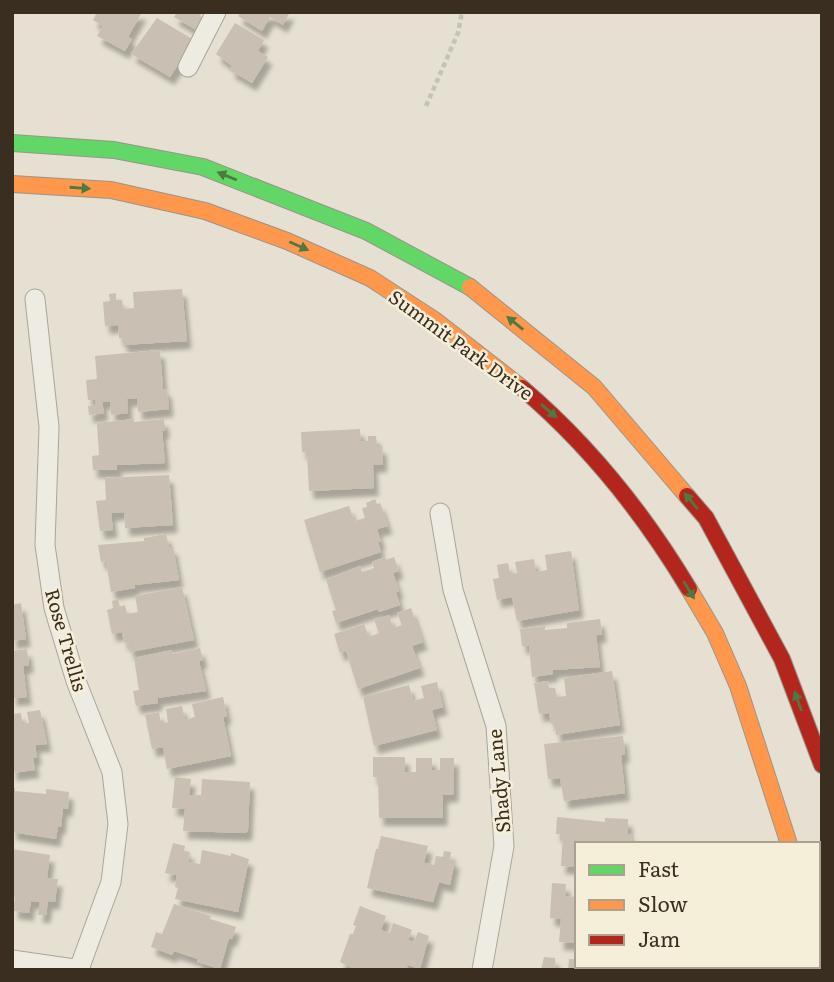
<svg xmlns="http://www.w3.org/2000/svg" width="834" height="982" font-family="Literata,serif">
  <style>
    .building { fill: #c9bfb2; filter: url(#shadow) }
    .lines { fill: none; stroke-linecap: round; stroke-linejoin: round }
    .street-casing { stroke: #aba599; stroke-width: 21 }
    .fast-casing { stroke: #9a958a; stroke-width: 18 }
    .slow-casing { stroke: #9a958a; stroke-width: 18 }
    .jam-casing { stroke: #9a958a; stroke-width: 18 }
    .path { stroke: #c6c2b9; stroke-width: 4.5; stroke-dasharray: 5 3.5; stroke-linecap: butt }
    .street { stroke: #eeebe3; stroke-width: 19 }
    .fast { stroke: #63d668; stroke-width: 16 }
    .slow { stroke: #ff974d; stroke-width: 16 }
    .jam { stroke: #b3261e; stroke-width: 16 }
    .oneway { fill: #4c7a41 }
    .labels { text-anchor: middle; stroke-width: 5; stroke-linejoin: round; paint-order: stroke }
    .street-label { font-size: 19px; fill: #3a2e21; stroke: #f5eed9 }
  </style>
  <defs>
    <filter id="shadow"><feDropShadow dx="4.5" dy="8" stdDeviation="2" flood-color="#0004"/></filter>
  </defs>
  <rect width="100%" height="100%" fill="#e5e0d1"/>
  <path class="building" d="M97,12H142L128,37L132,39L125,51L97,36L103,26L93,20Z
    M177,12H202L200,16L205,19L198,31L174,17Z
    M240,12H290L283,25L270,17L262,31L238,16Z
    M157,18L194,40L170,77L131,54Z
    M235,23L264,40L258,51L268,57L252,83L230,70L232,66L216,54Z
    M182,289L187,341L123,345L122,338H119L118,325L105,326L103,302L110,301L109,294L116,293V300H122L123,309L134,308L133,292Z
    M160,350L163,389H167L169,409L138,412L137,398L127,399L128,413L111,415L110,401L102,402L104,413L89,415L88,406L95,405V400H88L86,380L97,379L95,356Z
    M134,419V422L164,419L165,431H162L165,463L117,465V470H93L92,456L99,455L97,423Z
    M360,429L361,441H368V436H376L377,446H382L383,464L373,465L374,488L309,491L307,452H302L301,432Z
    M169,475L173,525L125,528L124,512L111,513L113,530L100,531L96,501L106,500L105,478Z
    M375,499L377,504L380,503L388,526L377,529L381,542H378L381,552L320,572L304,520L349,506L354,521L365,518L362,508L367,507L366,503Z
    M166,534L169,547H173L179,580L134,585L135,588L111,592L106,561L101,562L98,545L144,541V538Z
    M571,551L579,610L517,621L512,597L497,600L493,579L499,578L497,565L508,563L510,574L517,573L515,562L534,559L536,572L547,570L545,555Z
    M385,557L386,560L394,557L399,571L393,573L399,591L396,592L400,605L379,612L378,609L336,623L332,611L336,610L326,580L360,566L362,572L374,568L372,562Z
    M182,587L194,640L130,652L128,642L124,643L122,632L112,634L107,610L113,608L112,601L118,599L120,607L125,605L127,614L138,612L135,596Z
    M21,603L26,639L12,641V605Z
    M411,608L423,642L412,646L420,668L358,689L346,651L340,653L334,634L364,624L369,637L379,633L374,620L389,615L393,628L402,625L397,613Z
    M600,619L602,635H596L600,667L553,670V674L532,677L529,646H522L520,629L545,626V630L567,628V623Z
    M200,648L203,660L199,661L206,691L157,698L158,703L136,706L133,691L139,690L134,658L172,650V654Z
    M27,649L29,665L23,666L27,697L12,698V651Z
    M612,671L620,725L556,735L555,724H551L549,713L539,714L534,683L548,681L549,688H555L557,697L566,696L564,678Z
    M437,682L443,707L432,710L437,730L374,746L363,697L409,685L413,701L424,698L421,686Z
    M223,697L227,716L223,717L231,756L167,769L163,747L152,749L145,715L159,712L161,724L168,722L166,709L182,706L185,720L195,717L192,704Z
    M40,710L47,744L35,745L37,757L33,758L35,770L12,773V714L21,713L22,723H29L27,712Z
    M623,736L625,755H621L625,793L564,801L560,778L548,779L544,744Z
    M373,757H405V772H416V758H432V770H440V758H454V794L443,795V818H379L378,777H373Z
    M175,777L191,779L189,795H201L202,779L250,782L248,830L246,833L183,831L185,809L172,808Z
    M12,788H15V791L46,794V789L69,792L68,809L63,808L61,827L58,826L56,839L12,832Z
    M557,817L605,822V818L628,819V834H632L631,844H577V867L561,866L563,834H556Z
    M381,836L428,846L424,863L434,865L436,856L443,857L444,851L451,852L450,859L455,860L450,885L439,882L433,902L367,888L376,849H378Z
    M173,843L185,846L184,851L190,852L188,862L200,864L202,850L231,856V853L249,859L238,912L175,899L178,888L175,887L177,875L165,873Z
    M12,849L50,855L47,878L58,879L55,902L48,901L46,915H38L40,902L31,901L29,913L13,911L15,897L12,896Z
    M552,883L566,884L565,896L577,897V943L559,942L561,919L550,918Z
    M174,904L211,916L210,919L236,927L232,939L229,938L220,969L197,962L198,959L174,951L172,955L151,947L156,932L162,934Z
    M360,906L386,916L381,930L390,933L393,923L412,930L408,940L414,942L418,932L429,936L420,969L408,965L406,970H356L340,962L350,934H353L356,926L353,925Z
    M544,957L555,958L556,970H541Z
    M569,959H577V966H616V970H568Z"/>
  <g class="lines">
    <defs>
      <path id="street" d="M188,67L216,12
        M35,299L49,427L45,545L54,608L76,681L112,772L118,824L111,882L79,969
        M440,513L453,590L496,726L504,846L482,970
        M12,960L81,970"/>
      <path id="fast" d="M12,143L114,150L203,167L366,231L470,287"/>
      <path id="slow" d="M12,184L111,190L205,211L287,241L370,278L436,321L522,388
        M470,287L594,387L687,496
        M689,589L715,633L738,686L789,844
        M818,919L822,928"/>
      <path id="jam" d="M522,388C589,445 644,514 689,589
        M687,496L706,518L782,659L822,765"/>
    </defs>
    <use href="#street" class="street-casing"/>
    <use href="#fast" class="fast-casing"/>
    <use href="#slow" class="slow-casing"/>
    <use href="#jam" class="jam-casing"/>
    <path class="path" d="M426,106L458,33L462,12
      M814,966L815,970"/>
    <use href="#street" class="street"/>
    <use href="#fast" class="fast"/>
    <use href="#slow" class="slow"/>
    <use href="#jam" class="jam"/>
  </g>
  <defs><path id="oneway-solid" d="M-6-.8H1V-3.2L6.5 0L1 3.2V.8H-6Z" transform="scale(1.75)"/></defs>
  <g class="oneway">
    <use href="#oneway-solid" transform="translate(227 176) rotate(-158)"/>
    <use href="#oneway-solid" transform="translate(80 188) rotate(4)"/>
    <use href="#oneway-solid" transform="translate(299 246) rotate(24)"/>
    <use href="#oneway-solid" transform="translate(515 323) rotate(-141)"/>
    <use href="#oneway-solid" transform="translate(549 411) rotate(41)"/>
    <use href="#oneway-solid" transform="translate(691 501) rotate(-130)"/>
    <use href="#oneway-solid" transform="translate(689 590) rotate(59)"/>
    <use href="#oneway-solid" transform="translate(798 701) rotate(-110)"/>
  </g>
  <g class="labels">
    <g class="street-label">
      <text transform="translate(461 345) rotate(36)" y="7">Summit Park Drive</text>
      <text transform="translate(66 640) rotate(74)" y="7">Rose Trellis</text>
      <text transform="translate(499 781) rotate(-95)" y="7">Shady Lane</text>
    </g>
  </g>
  <rect width="834" height="982" fill="none" stroke="#3a2e21" stroke-width="28"/>
  <rect x="575" y="842" width="245" height="126" fill="#f5eed9" stroke="#aaa18f" stroke-width="2"/>
  <rect x="589" y="865" width="35" height="10" fill="#63d668" stroke="#aaa18f" stroke-width="2"/>
  <text x="638" y="877" font-size="21" fill="#3a2e21">Fast</text>
  <rect x="589" y="900" width="35" height="10" fill="#ff974d" stroke="#aaa18f" stroke-width="2"/>
  <text x="638" y="912" font-size="21" fill="#3a2e21">Slow</text>
  <rect x="589" y="935" width="35" height="10" fill="#b3261e" stroke="#aaa18f" stroke-width="2"/>
  <text x="638" y="947" font-size="21" fill="#3a2e21">Jam</text>
</svg>
